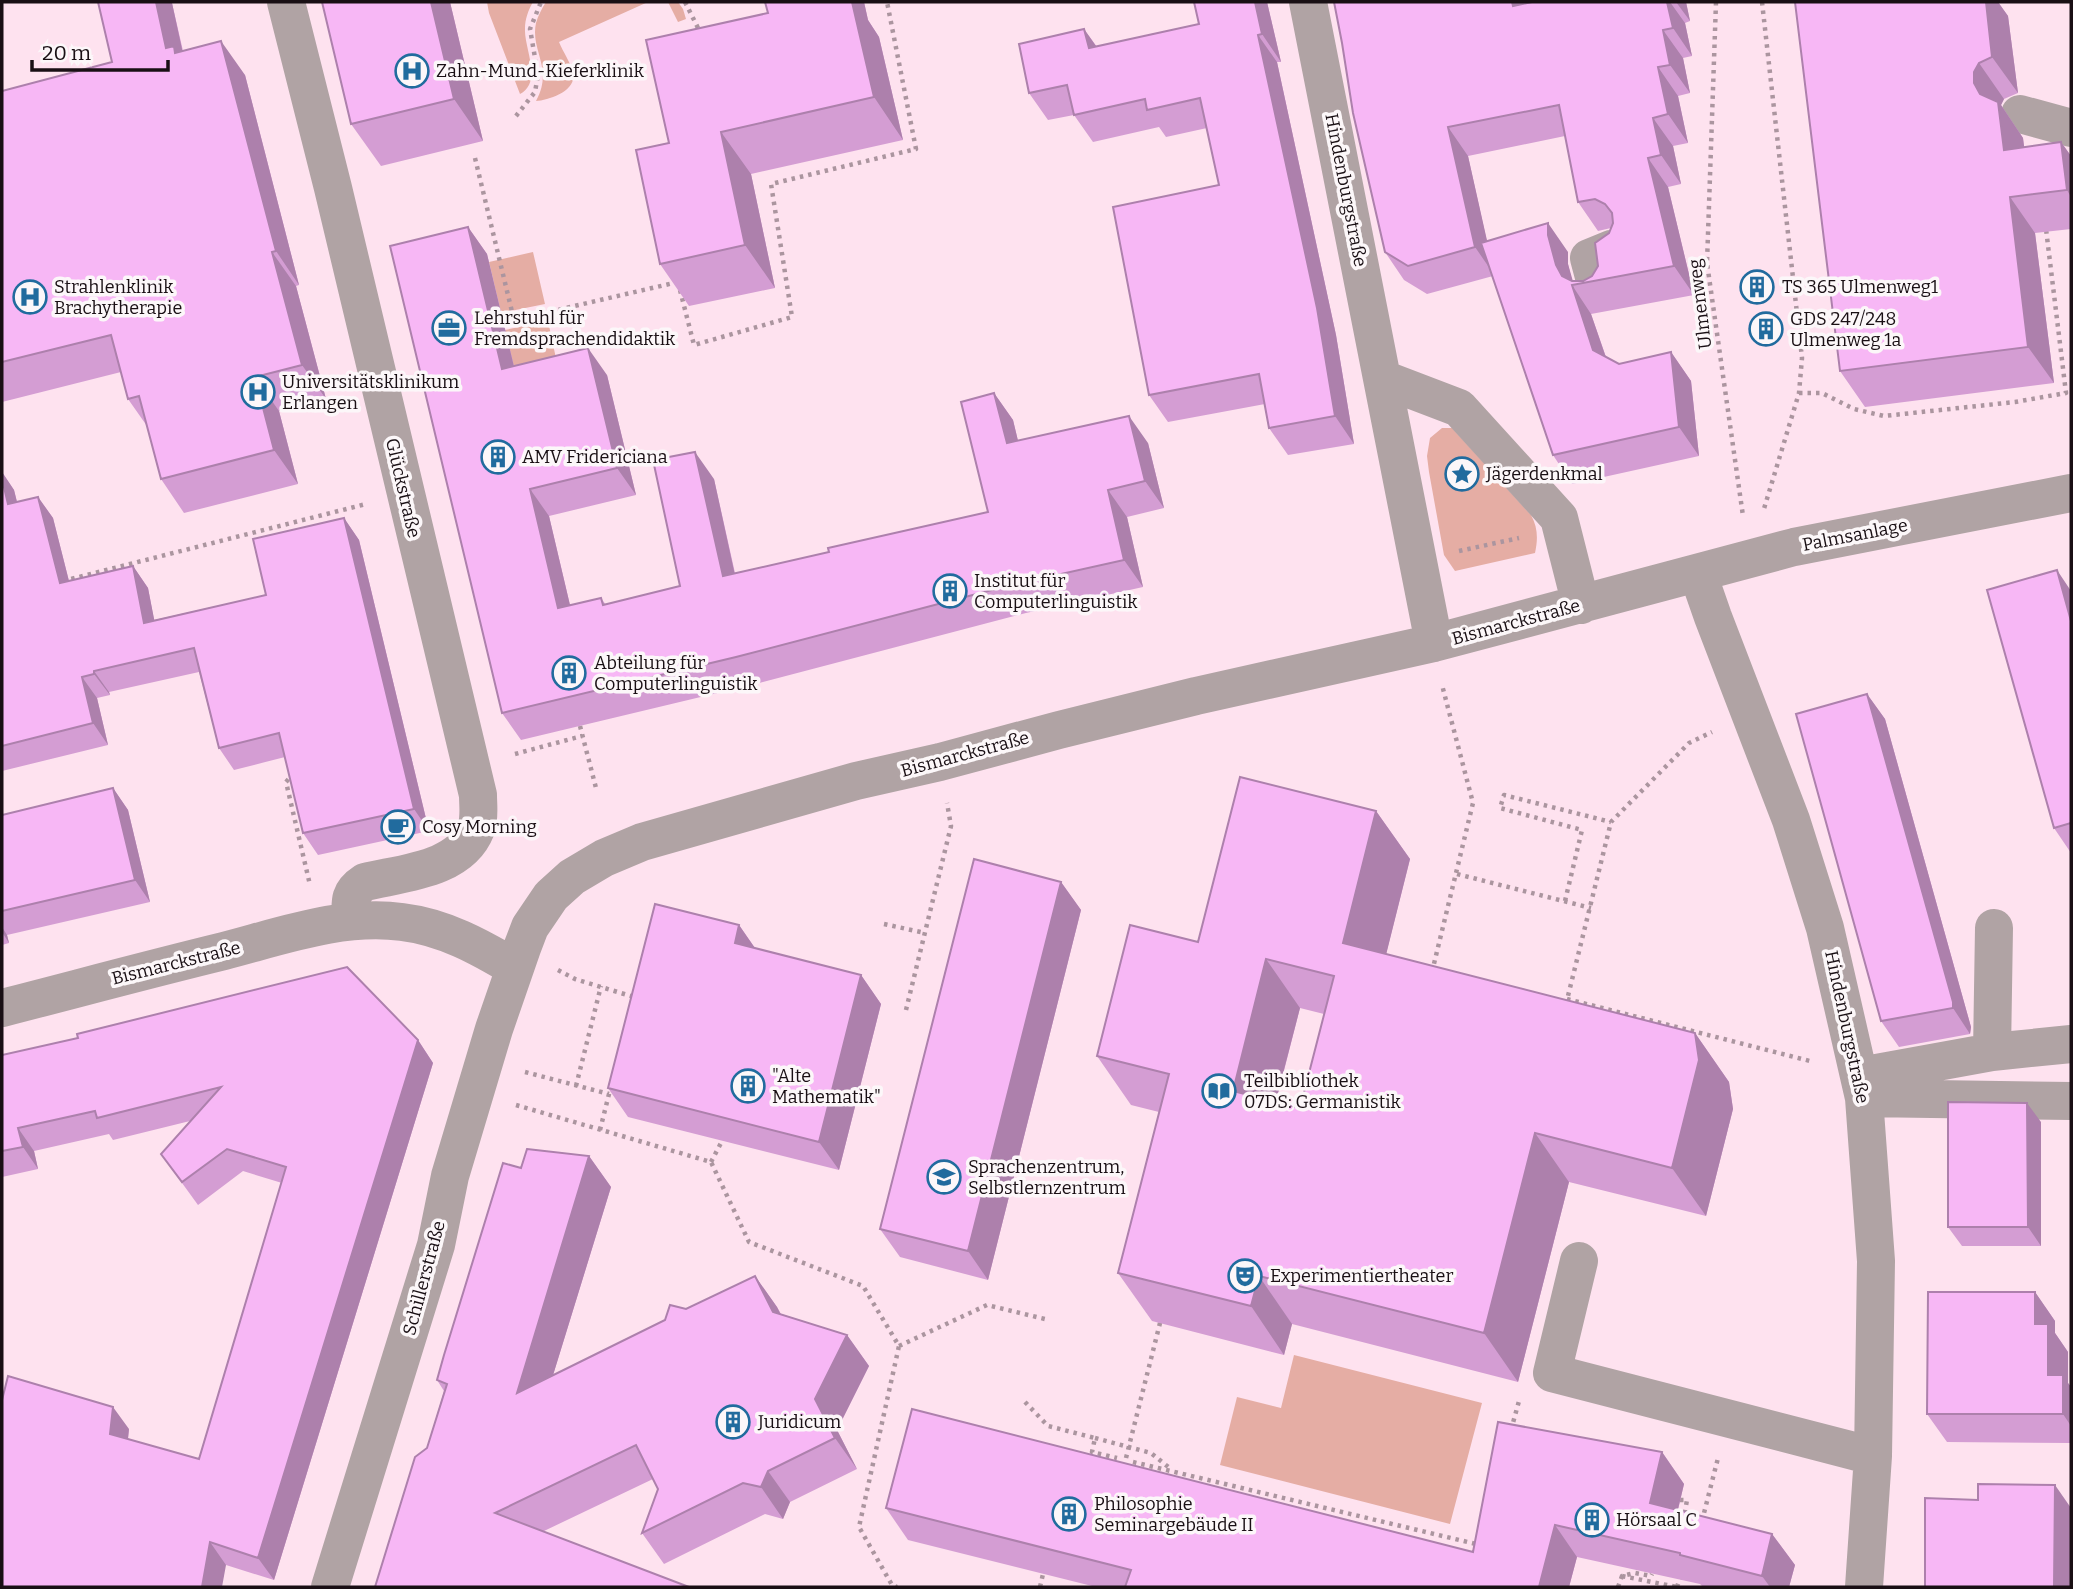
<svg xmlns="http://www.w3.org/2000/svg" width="2073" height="1589" font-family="Bitter,serif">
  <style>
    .green { fill: #e5ada4 }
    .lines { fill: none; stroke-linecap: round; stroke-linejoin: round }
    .path { stroke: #ab959f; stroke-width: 4.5; stroke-dasharray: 3.5 5; stroke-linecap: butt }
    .minor { stroke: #b0a3a4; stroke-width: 38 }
    .wall { fill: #d49dd3; fill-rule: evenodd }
    .shaded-wall { fill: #ad80ac }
    .building { fill: #f7b7f5; stroke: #ad80ac; stroke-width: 2; fill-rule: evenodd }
    .labels { text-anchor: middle; stroke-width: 7; stroke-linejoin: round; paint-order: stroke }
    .poi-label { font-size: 18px; fill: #190f14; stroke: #fcf7f9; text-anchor: start }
    .street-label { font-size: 18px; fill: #190f14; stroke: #fcf7f9 }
  </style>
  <rect width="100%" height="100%" fill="#fee2ef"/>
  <path class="green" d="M487,2H533C528,11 525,19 525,29C524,48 543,82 520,94L489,13Z
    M546,2H648L559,42C563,52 571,63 573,73C577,91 549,100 536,101C554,68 530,51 536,23C538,16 542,8 546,2Z
    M668,2H678L683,9L686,19L678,22Z
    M533,252L545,304L501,313L489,262Z
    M548,321L560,377L518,385L505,330Z
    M1442,428H1452L1531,515C1538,528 1538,539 1535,553L1455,571L1444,555L1429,472L1427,456L1430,438Z
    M1294,1355L1482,1403L1450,1524L1220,1465L1237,1397L1281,1408Z"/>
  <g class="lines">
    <path class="path" d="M685,2L700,32
      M1716,2L1707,263L1743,516
      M1762,2L1802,358L1799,393L1763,512
      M516,116L535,92L538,75L530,29L541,2
      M475,158L514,320L678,282
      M680,290L694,345L792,317L771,184L916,149L887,2
      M1799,393H1822L1854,409L1884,416L2015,402L2066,393L2046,229
      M1459,551L1519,538
      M63,581L366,504
      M580,726L596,788
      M515,754L582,736
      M294,773L286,782L310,885
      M1457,874L1591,908
      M1565,901L1582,830L1500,808L1504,795L1611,822
      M884,924L925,933
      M558,970L575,979L634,997
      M1432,972L1473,803L1442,685
      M1567,999L1810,1061
      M1566,1004L1611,822L1689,743L1712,732
      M906,1010L951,826L947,803
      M525,1072L609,1094
      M576,1086L601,986
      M516,1105L711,1162L749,1242L863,1286L899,1346L859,1527L892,1585L897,1587
      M600,1130L611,1086
      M711,1162L722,1141
      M899,1346L987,1305L1045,1319
      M1025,1402L1048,1426L1095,1438L1092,1452L1117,1458
      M1511,1430L1519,1401
      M1095,1438L1151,1453L1172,1470
      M1126,1458L1161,1319
      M1133,1462L1476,1544L1478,1547
      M1680,1500H1687L1684,1517
      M1702,1521L1718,1458
      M1622,1576L1677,1587
      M1040,1587L1043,1574
      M1618,1587L1622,1576L1635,1573L1651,1576L1652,1574
      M1677,1587L1681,1575"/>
    <path class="minor" d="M286,2L333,188L478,795C478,806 480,818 476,829C460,870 402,873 365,882C348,893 350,902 351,921
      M1308,2L1434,643
      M2020,114L2071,128
      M1597,288L1589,258L1611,249
      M1383,379L1459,408L1559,518L1581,605
      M1698,574L1713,617L1791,820L1825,928L1864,1098L1876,1261L1873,1456L1864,1587
      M2,1008C76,989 150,969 224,951C282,936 342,914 402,922C444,927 480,947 515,968
      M1992,1052L2071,1044
      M1860,1076L1992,1052L1994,928
      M1864,1098L2071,1101
      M1579,1261L1552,1373L1873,1456
      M330,1587L436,1245L450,1176L494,1029L522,948L530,927L551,896L572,877L604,858L642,842L856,781L940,762L1059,730L1196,696L1434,643L1794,547L2071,493"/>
  </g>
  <path class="wall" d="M98,2H176L172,3L183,51L245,75L299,285L296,286L326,399L279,411L298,484L184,513L161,479L147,426L128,399L121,372L2,402V91L112,62Z
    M322,2H450L483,141L381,166L351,124Z
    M765,2H864L868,20L879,37L903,140L751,174L775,288L689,306L660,264L669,143L768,13Z
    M1194,2H1267L1281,62H1277L1336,335L1354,444L1288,455L1269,428L1265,404L1168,422L1149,395L1219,185L1207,128L1166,137L1159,127L1093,142L1074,115L1048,120L1029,93L1084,29L1097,47L1199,24Z
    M1334,2H1526L1527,3L1532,2H1686L1690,21L1685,23L1692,56L1683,58L1690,93L1678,96L1688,143L1673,146L1681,184L1668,187L1694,295L1591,314L1606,357L1619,364L1671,352L1691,381L1699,456L1572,484L1553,455L1493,276L1427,294L1404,280L1385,252ZM1565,136L1578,202L1598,231L1611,228L1598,266L1592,276L1583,281H1572L1568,264V252L1487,242L1468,156Z
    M1795,2H1998L2008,16L2018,93L2004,99L2001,105L2023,138L2024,147L2061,142L2071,156V229L2035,233L2054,383L1865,407L1840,371Z
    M468,227L487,254L514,366L607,375L636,495L549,516L570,605L601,598L606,605L680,586L714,479L735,573L829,552L988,512L994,393L1013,420L1018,441L1148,443L1164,508L1127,517L1143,587L1026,613L755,684L521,740L502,713Z
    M2,472L14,490L17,502L38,497L53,518L69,581L133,566L148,588L154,620L266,595L344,518L359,540L429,831L318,855L303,833L285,757L234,770L219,748L199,672L109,692L110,695L97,698L108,745L2,771Z
    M2071,591V853L2054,828Z
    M1867,694L1885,719L1971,1027L1970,1034L1899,1047L1881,1021Z
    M113,788L128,810L150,902L7,935L9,943L2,945V815Z
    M1376,811L1410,859L1386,954L1695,1033L1729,1082L1733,1109L1706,1216L1569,1182L1518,1382L1292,1324L1284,1355L1152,1321L1118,1273L1159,1112L1131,1105L1097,1056L1198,942ZM1300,1008L1324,1014L1300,1108L1276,1102Z
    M1061,882L1081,910L988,1280L900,1257L880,1229Z
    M739,925L755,948L861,975L881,1004L839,1170L628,1117L608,1088Z
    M418,1040L433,1063L274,1580L226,1565L2,1587L129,1429L128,1439L199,1459L282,1183L243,1171L198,1205L161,1154L190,1121L113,1140L109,1134L34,1151L38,1169L2,1177V1055Z
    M2041,1122V1246H1962L1948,1227Z
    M589,1156L611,1187L553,1375L755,1276L777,1307L781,1314L847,1335L869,1366L837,1430L857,1469L790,1502L783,1519L765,1514L664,1564L642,1533L658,1489L653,1479L544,1531L375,1587L427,1448L444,1391L437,1380L521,1168Z
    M2035,1292L2055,1321V1333L2068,1352V1383L2071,1387V1443L1947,1442L1927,1414Z
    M1662,1452L1684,1484L1678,1510L1772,1534L1795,1565L1789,1587H1703L1700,1584L1577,1557L1569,1587H1096L908,1540L886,1508L1473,1552Z"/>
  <path class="shaded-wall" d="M156,2L172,3L185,63L166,48Z
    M431,2H450L483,141L454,99Z
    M846,2H864L868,20L879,37L903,140L874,97Z
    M1255,2H1267L1281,62L1262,34Z
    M1512,2H1526L1533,34L1513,6Z
    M1667,2H1670L1685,23L1692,56L1673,28Z
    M1676,2H1686L1690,21Z
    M1986,2H1998L2008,16L2018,93L1992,57Z
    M1084,29L1103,56L1089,48Z
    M1663,30L1683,58L1690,93L1670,65Z
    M1258,35L1277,62L1336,335L1354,444L1335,416Z
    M221,41L245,75L299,285L276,251Z
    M1979,63L2004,99L2001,105L2023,138L2029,185L2004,150L1980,94L1974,83V72Z
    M1658,67L1678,96L1688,143L1668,114Z
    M1653,118L1673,146L1681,184L1661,155Z
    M1448,127L1468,156L1495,276L1475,247Z
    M721,132L751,174L775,288L745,245Z
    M2061,142L2071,156V197L2067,190Z
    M1648,158L1668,187L1694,295L1674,266Z
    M2010,197L2035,233L2054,383L2028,347Z
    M1548,223L1568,252V264L1574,285H1572L1591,314L1613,378L1593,350L1556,265L1548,235Z
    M468,227L487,254L521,396L502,369Z
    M272,252L296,286L326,399L302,365Z
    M588,348L607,375L636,495L617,468Z
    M1671,352L1691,381L1699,456L1679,427Z
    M255,377L279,411L298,484L274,450Z
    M994,393L1013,420L1025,470L1007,443Z
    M1129,416L1148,443L1164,508L1145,481Z
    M695,452L714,479L741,603L723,576Z
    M2,472L14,490L23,526L8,504L2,479Z
    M530,489L549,516L577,635L558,608Z
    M1108,490L1127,517L1143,587L1124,560Z
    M38,497L53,518L75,605L60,583Z
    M344,518L359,540L429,831L414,809Z
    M133,566L148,588L159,644L144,623Z
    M2057,570L2071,591V621Z
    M94,671L109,692L110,695L94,674Z
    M82,677L97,698L108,745L93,723Z
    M1867,694L1885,719L1971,1027L1970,1034L1953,1008Z
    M113,788L128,810L150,902L135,880Z
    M1376,811L1410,859L1377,991L1343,943Z
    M1061,882L1081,910L988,1280L968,1251Z
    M739,925L759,954L735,943Z
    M2,927L7,935L9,943L2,932Z
    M1266,959L1300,1008L1266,1139L1233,1091Z
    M861,975L881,1004L839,1170L819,1142Z
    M1695,1033L1729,1082L1733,1109L1706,1216L1672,1168Z
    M418,1040L433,1063L274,1580L258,1558Z
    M2027,1103L2041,1122V1246L2028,1227Z
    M18,1128L34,1151L38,1169L23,1147Z
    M1535,1133L1569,1182L1518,1382L1484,1333Z
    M589,1156L611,1187L538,1424L517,1393Z
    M755,1276L777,1307L795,1343L773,1312Z
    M1259,1276L1292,1324L1284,1355L1251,1306Z
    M2035,1292L2055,1321V1333L2068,1352V1383L2071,1387V1426L2063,1414L2048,1375L2035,1324Z
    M847,1335L869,1366L837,1430L857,1469L835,1438L815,1399Z
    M113,1407L129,1429L126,1456L110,1434Z
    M1662,1452L1684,1484L1672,1534L1650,1503Z
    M768,1471L790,1502L783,1519L761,1487Z
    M2055,1485L2071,1508V1587H2054Z
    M1555,1525L1577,1557L1569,1587H1539Z
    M1772,1534L1795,1565L1789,1587H1770L1762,1576Z
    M210,1542L226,1565L222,1587H202Z"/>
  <path class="building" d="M98,2H156L166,48L174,46L175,53L221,41L276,251L272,252L302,365L255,377L274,450L161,479L139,396L128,399L111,335L2,362V91L112,62Z
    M322,2H431L454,99L351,124Z
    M765,2H852L874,97L721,132L745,245L660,264L636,150L669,143L646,40L768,13Z
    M1194,2H1255L1262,34L1258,35L1317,308L1335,416L1269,428L1259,374L1149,395L1113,207L1219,185L1200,98L1147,110L1145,99L1074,115L1067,85L1029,93L1019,44L1084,29L1089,48L1199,24Z
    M1334,2H1512L1513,6L1532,2H1667L1673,28L1663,30L1670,65L1658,67L1668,114L1653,118L1661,155L1648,158L1674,266L1572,285L1593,350L1619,364L1671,352L1679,427L1553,455L1481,243L1548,223V235L1556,265L1562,276L1572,281H1583L1592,276L1598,266L1595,243L1609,233L1613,223L1612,213L1605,204L1595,199L1578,202L1559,105L1448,127L1475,247L1408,266L1385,252L1353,113L1342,43Z
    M1795,2H1986L1992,57L1979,63L1974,72V83L1980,94L1998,102L2004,150L2061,142L2067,190L2010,197L2028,347L1840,371Z
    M468,227L502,369L588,348L617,468L530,489L558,608L601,598L603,605L680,586L653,460L695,452L723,576L829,552L828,548L988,512L961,402L994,393L1007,443L1129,416L1145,481L1108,490L1124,560L1007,586L736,657L502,713L390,246Z
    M2,479L8,504L38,497L60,583L133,566L144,623L266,595L253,539L344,518L414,809L303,833L279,733L219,748L194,648L94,671V674L82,677L93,723L2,746Z
    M2057,570L2071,621V823L2054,828L1987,590Z
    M1867,694L1953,1002V1008L1881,1021L1796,714Z
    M1240,777L1376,811L1343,943L1695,1033L1699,1060L1672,1168L1535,1133L1484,1333L1259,1276L1251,1306L1118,1273L1169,1074L1097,1056L1130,925L1198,942ZM1266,959L1334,976L1300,1108L1233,1091Z
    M113,788L135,880L2,911V815Z
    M974,859L1061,882L968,1251L880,1229Z
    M655,904L739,925L735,943L861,975L819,1142L608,1088Z
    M347,967L418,1040L258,1558L210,1542L202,1587H2V1400L8,1376L113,1407L110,1434L199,1459L286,1167L227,1149L182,1182L161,1154L221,1087L97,1118L95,1111L18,1128L23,1147L2,1151V1055L78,1038L77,1034Z
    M1948,1102L2027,1103L2028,1227H1948Z
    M527,1149L589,1156L517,1393L665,1320L670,1305L686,1309L755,1276L773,1312L847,1335L815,1399L835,1438L768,1471L761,1487L743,1483L642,1533L658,1489L636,1445L495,1513L689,1587H375L415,1457L427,1448L447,1384L437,1380L444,1355L503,1163L521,1168Z
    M1928,1292H2035V1324H2048V1375H2063V1414H1927Z
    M912,1409L1473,1552L1498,1422L1662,1452L1650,1503L1772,1534L1762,1576L1680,1555V1553L1555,1525L1539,1587H1125L1131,1570L886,1508Z
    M1978,1484L2055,1485L2054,1587H1925V1498L1978,1500Z"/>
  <defs>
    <symbol id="hospital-ring" viewBox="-11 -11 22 22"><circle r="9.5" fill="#fcf7f9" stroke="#216b9e" stroke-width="1.5"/><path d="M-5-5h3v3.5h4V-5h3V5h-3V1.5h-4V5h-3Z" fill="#216b9e"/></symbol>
    <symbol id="building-ring" viewBox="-11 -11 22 22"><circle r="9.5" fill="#fcf7f9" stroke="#216b9e" stroke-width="1.5"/><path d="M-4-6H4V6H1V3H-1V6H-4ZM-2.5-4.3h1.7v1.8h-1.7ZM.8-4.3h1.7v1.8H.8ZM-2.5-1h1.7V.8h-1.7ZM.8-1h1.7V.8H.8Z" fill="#216b9e"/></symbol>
    <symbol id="office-ring" viewBox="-11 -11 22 22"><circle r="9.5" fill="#fcf7f9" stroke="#216b9e" stroke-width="1.5"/><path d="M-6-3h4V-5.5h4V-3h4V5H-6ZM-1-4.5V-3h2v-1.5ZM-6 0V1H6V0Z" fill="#216b9e"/></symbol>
    <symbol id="sight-ring" viewBox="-11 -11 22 22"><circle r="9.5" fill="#fcf7f9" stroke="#216b9e" stroke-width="1.5"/><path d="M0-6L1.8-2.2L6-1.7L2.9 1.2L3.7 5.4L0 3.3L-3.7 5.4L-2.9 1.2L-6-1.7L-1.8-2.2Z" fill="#216b9e"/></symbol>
    <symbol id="cafe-ring" viewBox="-11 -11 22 22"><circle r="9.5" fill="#fcf7f9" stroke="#216b9e" stroke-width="1.5"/><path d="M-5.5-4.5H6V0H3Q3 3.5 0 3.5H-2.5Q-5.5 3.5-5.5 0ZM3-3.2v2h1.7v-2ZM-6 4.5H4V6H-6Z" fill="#216b9e"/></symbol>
    <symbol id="library-ring" viewBox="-11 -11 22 22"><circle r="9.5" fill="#fcf7f9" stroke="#216b9e" stroke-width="1.5"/><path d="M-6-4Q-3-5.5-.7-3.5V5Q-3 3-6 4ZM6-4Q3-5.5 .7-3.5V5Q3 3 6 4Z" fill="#216b9e"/></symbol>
    <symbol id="university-ring" viewBox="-11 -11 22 22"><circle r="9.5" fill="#fcf7f9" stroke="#216b9e" stroke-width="1.5"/><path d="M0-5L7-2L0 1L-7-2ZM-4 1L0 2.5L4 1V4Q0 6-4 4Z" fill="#216b9e"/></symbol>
    <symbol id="theatre-ring" viewBox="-11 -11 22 22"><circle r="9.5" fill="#fcf7f9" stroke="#216b9e" stroke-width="1.5"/><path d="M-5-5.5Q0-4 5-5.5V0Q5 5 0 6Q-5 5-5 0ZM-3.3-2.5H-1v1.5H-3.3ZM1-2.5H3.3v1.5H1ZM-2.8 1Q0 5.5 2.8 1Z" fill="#216b9e"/></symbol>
  </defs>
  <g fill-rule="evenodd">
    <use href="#hospital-ring" x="393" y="52" width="38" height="38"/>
    <use href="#building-ring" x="1738" y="268" width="38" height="38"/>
    <use href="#hospital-ring" x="11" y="278" width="38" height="38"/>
    <use href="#office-ring" x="430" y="309" width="38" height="38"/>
    <use href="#building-ring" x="1747" y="310" width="38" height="38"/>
    <use href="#hospital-ring" x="239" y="373" width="38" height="38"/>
    <use href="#building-ring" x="479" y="438" width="38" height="38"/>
    <use href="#sight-ring" x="1443" y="455" width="38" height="38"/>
    <use href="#building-ring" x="931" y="572" width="38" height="38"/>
    <use href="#building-ring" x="550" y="654" width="38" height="38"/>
    <use href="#cafe-ring" x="379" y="808" width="38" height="38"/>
    <use href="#building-ring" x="729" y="1067" width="38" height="38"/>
    <use href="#library-ring" x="1200" y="1072" width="38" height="38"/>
    <use href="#university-ring" x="925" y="1158" width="38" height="38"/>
    <use href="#theatre-ring" x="1226" y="1257" width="38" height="38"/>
    <use href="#building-ring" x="714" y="1403" width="38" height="38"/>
    <use href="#building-ring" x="1050" y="1495" width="38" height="38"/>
    <use href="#building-ring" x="1573" y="1501" width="38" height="38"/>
  </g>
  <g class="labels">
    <g class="poi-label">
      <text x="436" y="77">Zahn-Mund-Kieferklinik</text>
      <text x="54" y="293">Strahlenklinik<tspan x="54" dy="21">Brachytherapie</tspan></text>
      <text x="1782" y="293">TS 365 Ulmenweg1</text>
      <text x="474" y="324">Lehrstuhl für<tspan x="474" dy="21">Fremdsprachendidaktik</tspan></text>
      <text x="1790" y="325">GDS 247/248<tspan x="1790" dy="21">Ulmenweg 1a</tspan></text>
      <text x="282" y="388">Universitätsklinikum<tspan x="282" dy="21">Erlangen</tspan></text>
      <text x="522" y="463">AMV Fridericiana</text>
      <text x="1486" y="480">Jägerdenkmal</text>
      <text x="974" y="587">Institut für<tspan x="974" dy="21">Computerlinguistik</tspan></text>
      <text x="594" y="669">Abteilung für<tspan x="594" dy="21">Computerlinguistik</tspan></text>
      <text x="422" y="833">Cosy Morning</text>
      <text x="772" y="1082">"Alte<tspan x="772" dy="21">Mathematik"</tspan></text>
      <text x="1244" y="1087">Teilbibliothek<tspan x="1244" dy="21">07DS: Germanistik</tspan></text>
      <text x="968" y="1173">Sprachenzentrum,<tspan x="968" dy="21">Selbstlernzentrum</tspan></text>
      <text x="1270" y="1282">Experimentiertheater</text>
      <text x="758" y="1428">Juridicum</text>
      <text x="1094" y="1510">Philosophie<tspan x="1094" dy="21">Seminargebäude II</tspan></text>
      <text x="1616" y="1526">Hörsaal C</text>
    </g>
    <g class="street-label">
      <text transform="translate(1346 190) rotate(79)" y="6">Hindenburgstraße</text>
      <text transform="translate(1700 304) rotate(-97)" y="6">Ulmenweg</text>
      <text transform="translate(403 488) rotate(77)" y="6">Glückstraße</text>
      <text transform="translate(1855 535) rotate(-11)" y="6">Palmsanlage</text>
      <text transform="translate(1516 622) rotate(-15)" y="6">Bismarckstraße</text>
      <text transform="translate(965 754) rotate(-15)" y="6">Bismarckstraße</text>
      <text transform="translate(176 963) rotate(-14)" y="6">Bismarckstraße</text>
      <text transform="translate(1847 1027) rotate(78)" y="6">Hindenburgstraße</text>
      <text transform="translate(424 1278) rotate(-75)" y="6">Schillerstraße</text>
    </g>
  </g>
  <rect width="2073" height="1589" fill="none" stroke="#190f14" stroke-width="7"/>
  <path d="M32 60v10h136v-10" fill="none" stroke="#190f14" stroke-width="3.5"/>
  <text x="42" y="60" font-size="21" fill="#190f14" stroke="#fcf7f9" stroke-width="5" paint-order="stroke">20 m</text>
</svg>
